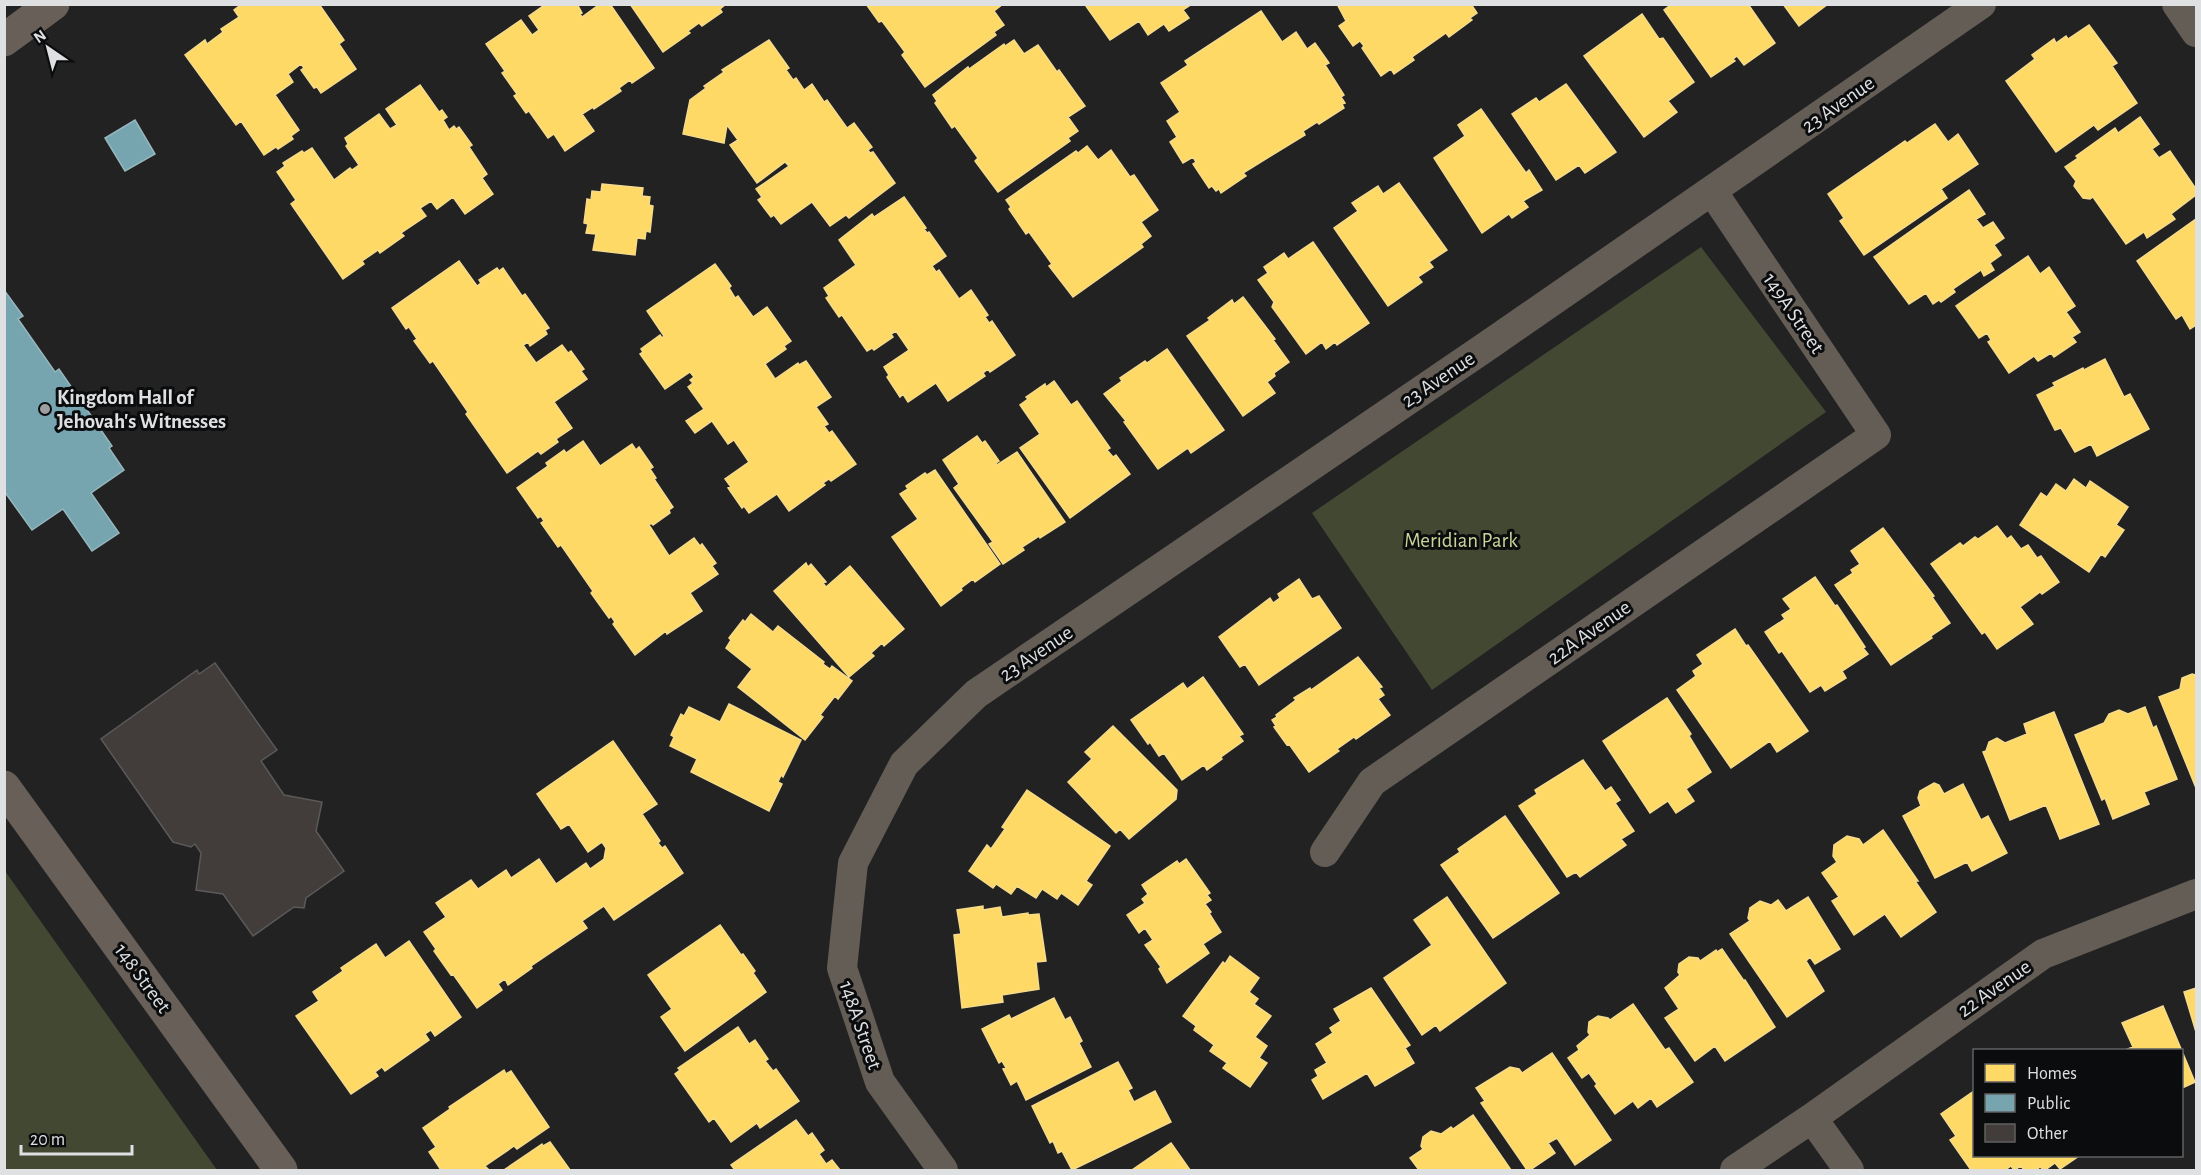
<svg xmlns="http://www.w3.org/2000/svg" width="2201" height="1175" font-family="'Alegreya Sans',sans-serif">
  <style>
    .green { fill: #434832 }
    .homes { fill: #ffd966; stroke: #f5db8b; stroke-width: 1.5 }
    .public { fill: #76a5af; stroke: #96b7be; stroke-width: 1.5 }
    .building { fill: #423c3b; stroke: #5b5a5a; stroke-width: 1.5 }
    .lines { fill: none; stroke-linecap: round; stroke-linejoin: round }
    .minor { stroke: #645d56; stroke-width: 30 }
    .secondary { stroke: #685f58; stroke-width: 33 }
    .poi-dot { fill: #9d9e9f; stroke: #0b0c0d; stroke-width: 2 }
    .labels { text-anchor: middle; stroke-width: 6; stroke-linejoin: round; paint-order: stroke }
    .street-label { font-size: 21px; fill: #dfe0e2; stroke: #0b0c0d }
    .poi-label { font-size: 21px; font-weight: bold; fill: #dfe0e2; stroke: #0b0c0d; text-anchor: start }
    .park-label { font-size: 21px; fill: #c8d498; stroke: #0b0c0d }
  </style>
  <rect width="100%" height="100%" fill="#222223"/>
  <path class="green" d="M1701,247L1826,412L1432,690L1312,513Z
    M4,871H5L217,1170H5Z"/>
  <path class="homes" d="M242,4H319L344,40L339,44L356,69L321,93L317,87L314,88L301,70L304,68L301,64L288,74L293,82L275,95L299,130L291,136L293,139L278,149L276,147L264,155L241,121L236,125L185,55L205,40L207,44L223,32L221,29L239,17L234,10Z
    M546,4H577L582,13L580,14L582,17L600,4H610L654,68L632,83L630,80L619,88L621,91L594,109L593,107L582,114L594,131L565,151L554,134L548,138L529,111L526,113L514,96L517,94L502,73L505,71L486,44L521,20L532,35L539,30L529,16Z
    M630,4H726L720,9L722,12L702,26L699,23L688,31L690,33L663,52Z
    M866,4H1003L994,11L1004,25L994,32L996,35L925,87L902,55L905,52L882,21L879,22Z
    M1088,4H1192L1183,10L1189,18L1169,31L1164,24L1148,35L1139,21L1110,40L1086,6Z
    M1337,4H1471L1477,13L1470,18L1472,20L1449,37L1446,33L1412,57L1414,60L1394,74L1391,69L1381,76L1362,48L1364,46L1360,41L1353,46L1339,26L1346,21Z
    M1672,4H1748L1775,43L1744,65L1737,56L1733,59L1735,61L1711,77L1664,10Z
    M1783,4H1828L1799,26Z
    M1261,11L1282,42L1296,32L1307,49L1315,43L1329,63L1325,65L1344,95L1341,97L1345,103L1342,104L1344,108L1319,124L1317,122L1303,131L1305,135L1243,173L1246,176L1221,193L1219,189L1216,191L1212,186L1209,188L1193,164L1196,162L1193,157L1183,163L1170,142L1177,137L1167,121L1180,112L1161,83L1188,65L1185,61Z
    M1642,14L1659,39L1663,38L1694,82L1668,101L1677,112L1644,137L1584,56Z
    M2089,25L2117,63L2112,66L2137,103L2098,130L2094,125L2056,152L2006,81L2035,59L2032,55L2054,39L2056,43L2066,36L2068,39Z
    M769,40L789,68L786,70L793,80L796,78L804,90L812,84L824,102L827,100L847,128L854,123L872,147L868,150L870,153L873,152L895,183L849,218L846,215L830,226L812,202L781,224L774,215L771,217L758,200L762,197L756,189L789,166L785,162L757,183L730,145L738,140L727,125L724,143L683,134L690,100L706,88L704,86L724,72L722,70Z
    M1014,40L1024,54L1038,45L1057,72L1059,70L1085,106L1068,117L1078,131L1068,138L1070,141L998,192L975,161L978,158L955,126L952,128L935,103L937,101L933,95L968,67L969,69L1004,44L1005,46Z
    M1566,84L1616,152L1585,173L1579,165L1556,180L1512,114L1536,98L1539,102Z
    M420,85L439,112L442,110L447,117L443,120L449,130L454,126L456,129L459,127L472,145L469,147L487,174L482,178L493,194L465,214L453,197L437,209L431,201L420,208L426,216L401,233L404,236L380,253L378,250L362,261L364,264L343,279L291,204L296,200L277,172L285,166L283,163L302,151L304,153L312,148L334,180L350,168L352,170L359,165L346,146L348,144L345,138L379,114L390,129L397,125L386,109Z
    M1481,109L1526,173L1529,170L1542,190L1523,201L1528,207L1512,218L1509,214L1482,233L1434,158L1465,136L1458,125Z
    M2140,117L2159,144L2152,149L2159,158L2170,151L2196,189V195L2171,214L2175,219L2147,238L2144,232L2126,244L2093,197L2090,199L2083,198L2074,186L2076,181L2065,167L2078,158L2076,156L2115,128L2118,133Z
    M1935,124L1948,142L1958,134L1978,164L1941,189L1947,198L1864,255L1840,221L1844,218L1828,194L1905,141L1907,143Z
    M1087,146L1098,160L1111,150L1130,177L1134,175L1158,210L1141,222L1151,236L1141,244L1143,247L1073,297L1049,266L1052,264L1029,232L1026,234L1009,209L1011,207L1006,200L1076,151L1078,153Z
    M1399,183L1447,250L1429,262L1433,267L1418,277L1422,282L1388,306L1334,228L1358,211L1352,203L1378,186L1383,194Z
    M602,184L643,188L642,196L650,197L649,205L653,206L650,232L646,231L645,239L637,238L635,255L593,250L596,234L586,233L588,224L584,223L587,199L591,200L592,191L601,192Z
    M1969,190L1985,214L1976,219L1983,228L1993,222L2004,238L1994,245L2001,255L1990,263L1994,270L1984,276L1981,270L1953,289L1955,292L1941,302L1939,300L1933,304L1926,293L1909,304L1874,257Z
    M904,197L926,228L924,229L927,233L929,232L946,256L932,266L936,272L939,270L959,299L971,290L988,315L985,317L989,323L992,321L1015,355L990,372L988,369L983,373L985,376L948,401L936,383L908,402L903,394L900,397L887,377L889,375L884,367L909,350L896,331L891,334L893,337L874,350L872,348L867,351L842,315L839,317L826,298L829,296L824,288L856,265L839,240L872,214L874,217Z
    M2196,219V325L2190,329L2182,315L2176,319L2137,261Z
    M1313,242L1369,323L1337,345L1335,342L1326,349L1322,342L1306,354L1272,307L1274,302L1258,280L1268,273L1264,267L1284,253L1288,259Z
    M2028,256L2040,274L2049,267L2075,306L2066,312L2080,332L2072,337L2076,342L2054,357L2051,353L2038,361L2034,356L2009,373L1988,342L1991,340L1987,333L1979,338L1956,306Z
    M459,261L477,286L481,283L479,280L497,268L499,271L503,268L522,296L525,294L549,328L545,330L547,334L530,346L528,342L523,345L536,363L562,345L568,353L571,351L584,369L581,371L587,379L554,402L572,428L556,439L558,442L541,454L538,451L507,473L466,414L468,412L433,361L430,363L414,341L417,339L409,327L406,329L392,308Z
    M715,264L731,286L729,288L735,298L738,296L753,317L767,307L791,341L784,346L786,349L765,364L775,379L798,363L799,365L806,361L831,397L816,407L828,424L824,426L829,433L832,431L856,464L831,481L829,479L823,483L825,485L789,511L777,494L749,513L744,506L742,508L728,488L731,487L725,479L749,462L734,440L728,444L712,421L695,433L686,421L704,409L688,387L693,383L690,380L694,377L690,372L665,389L640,354L643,352L641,349L660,335L662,338L664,336L647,311Z
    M1243,297L1275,339L1273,340L1289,362L1274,373L1275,376L1267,382L1275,393L1243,416L1187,336L1210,320L1208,318L1232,300L1234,304Z
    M1167,349L1224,430L1191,453L1188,448L1158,469L1124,422L1126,421L1104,394L1122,381L1120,378L1145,361L1147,363Z
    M2105,359L2124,397L2130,394L2149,429L2097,456L2091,444L2075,452L2061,428L2055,430L2037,395L2055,386L2053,383L2083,368L2084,370Z
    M1054,381L1071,405L1077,401L1110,448L1107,450L1113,457L1116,455L1130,474L1070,518L1020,448L1040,434L1020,405L1028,399L1026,397L1045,384L1046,387Z
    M977,436L982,443L985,441L999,461L996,463L997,465L1017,452L1065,522L1040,538L1039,536L1022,547L1024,550L1003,564L989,544L993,542L954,488L959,484L943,460Z
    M583,441L600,466L632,444L636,450L639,447L653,467L650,469L656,478L654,479L673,507L669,510L670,513L653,525L651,523L649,525L669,556L694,538L700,546L702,544L716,563L712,566L718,574L690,593L702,611L667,634L666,631L635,655L613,624L615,622L611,616L609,618L591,593L593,591L561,545L558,547L541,523L544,521L541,516L538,518L517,488L548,466L546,463L564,450L566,453Z
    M935,470L1000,564L975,582L973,579L961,588L962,590L941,606L892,537L918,519L900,494L908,489L906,486L925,473L927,475Z
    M2074,479L2086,488L2090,481L2128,507L2116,525L2124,530L2105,557L2101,554L2089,572L2020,525L2041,493L2047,497L2056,484L2066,491Z
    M1997,526L2007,539L2011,536L2021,549L2028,545L2037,558L2041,556L2059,582L2042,594L2040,592L2020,607L2033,624L1997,649L1985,632L1982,634L1931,564L1960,543L1963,546L1975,537L1978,539Z
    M1883,528L1934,596L1932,597L1950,623L1931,636L1932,638L1891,665L1835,585L1853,573L1851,570L1860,564L1851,551Z
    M806,563L808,567L811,564L826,582L823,583L826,587L850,566L904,629L884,646L882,643L871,653L874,656L849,677L774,591Z
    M1815,577L1835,606L1837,605L1865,647L1863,648L1868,654L1842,671L1846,678L1825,691L1821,685L1810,692L1782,651L1779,653L1765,632L1785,619L1782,615L1791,609L1783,599Z
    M1299,579L1312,599L1319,596L1341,628L1259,685L1245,664L1240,667L1219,637L1270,598L1273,603L1280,598L1278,594Z
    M751,614L773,632L778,626L824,662L823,664L830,669L832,666L852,681L838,699L835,696L820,715L823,717L805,740L738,687L752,669L726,648L731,640L729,638L743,620L745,622Z
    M1735,629L1746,646L1748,645L1808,731L1777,752L1770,741L1731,768L1677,690L1696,676L1693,671L1703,664L1697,655Z
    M1358,657L1382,687L1379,688L1384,695L1378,699L1390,715L1356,739L1354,737L1337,749L1339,751L1309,772L1289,744L1287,745L1274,727L1276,726L1272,720L1277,717L1276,715L1296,700L1294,698L1310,688L1311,690Z
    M2192,674L2196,675V788L2159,697L2180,689L2182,678Z
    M1203,677L1243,734L1239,736L1243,741L1221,757L1222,759L1207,770L1204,765L1182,780L1164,753L1159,756L1150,742L1148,744L1131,720L1183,683L1187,689Z
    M1667,698L1691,734L1689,736L1711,772L1686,789L1694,801L1676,813L1668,801L1650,813L1603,741Z
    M729,704L801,740L783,777L781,775L778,782L782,784L769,811L691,772L697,759L670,746L674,737L671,735L681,714L684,716L689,707L720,722Z
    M2145,707L2153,728L2156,726L2177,779L2144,792L2149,804L2113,819L2105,798L2102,800L2075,735L2104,723L2109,714L2119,710L2128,714Z
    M2054,712L2099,824L2060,839L2046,805L2010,820L1983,752L1986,751L1989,742L1997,738L2005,743L2027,734L2024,724Z
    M1113,726L1177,790L1176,799L1129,839L1120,829L1116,833L1068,782L1092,759L1085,752Z
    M613,741L657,804L642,814L660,841L658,843L662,848L665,846L683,873L614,920L604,906L582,921L587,928L531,966L532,968L508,985L505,979L498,984L502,990L477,1008L453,974L451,975L434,951L436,949L424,932L446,917L436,903L471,880L478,889L506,870L511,878L539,859L556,884L586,863L590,869L604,859L606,848L602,842L588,852L569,824L561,829L537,794Z
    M1583,760L1605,791L1611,787L1620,800L1615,803L1634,831L1621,839L1626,845L1580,877L1576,872L1567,877L1519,806L1537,794L1535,790Z
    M1934,783L1939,785L1944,794L1963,784L1981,820L1988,816L2007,853L1972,871L1967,862L1935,878L1903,816L1921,806L1918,798L1920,791Z
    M1027,790L1110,846L1086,881L1092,885L1078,905L1061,893L1057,899L1042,889L1036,898L1017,886L1011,894L996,884L993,888L969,871L987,845L991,849L1005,829L1002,827Z
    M1505,816L1559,893L1493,938L1441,865L1460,852L1458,849Z
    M1883,830L1918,881H1915L1936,912L1901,937L1885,914L1854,935L1832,901L1839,897L1822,873L1837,862L1833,856L1834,845L1847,836L1859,839L1863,845Z
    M1186,859L1210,893L1207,895L1211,900L1205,904L1211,912L1209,913L1221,932L1203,944L1209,953L1167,983L1159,969L1161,967L1145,945L1153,940L1145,928L1139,933L1127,915L1145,903L1142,899L1148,894L1142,885L1177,861L1179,864Z
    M1447,897L1506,983L1440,1031L1436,1025L1422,1035L1384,978L1432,945L1414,920Z
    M1808,897L1840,949L1815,964L1810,957L1806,961L1824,991L1787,1017L1730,934L1750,921L1748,918L1750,908L1760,901L1771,905L1778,900L1786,911Z
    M983,906V910L1000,907L1002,917L1028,913V915L1039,914L1046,961L1036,962L1039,989L1002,995L1003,1002L962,1008L954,935L961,934L957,910Z
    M720,925L741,955L743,954L755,971L753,973L766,992L685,1051L661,1017L672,1009L648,975Z
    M409,941L461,1017L435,1036L431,1030L425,1034L429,1040L385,1071L382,1067L375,1072L378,1076L351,1094L296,1016L319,1001L313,992L343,971L341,968L376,944L385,958Z
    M1722,949L1744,981L1745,980L1775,1027L1725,1061L1715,1046L1695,1061L1665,1018L1679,1009L1665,988L1680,975L1678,972L1679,964L1689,957L1698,958L1700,961L1716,950L1717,952Z
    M1230,956L1259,978L1249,992L1258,999L1254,1004L1271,1016L1255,1037L1267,1046L1259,1058L1267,1063L1250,1087L1223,1068L1227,1063L1210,1051L1214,1045L1194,1030L1196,1026L1183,1016L1223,962L1225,964Z
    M1371,988L1410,1045L1405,1048L1414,1063L1375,1086L1367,1073L1323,1099L1312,1080L1318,1076L1315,1070L1327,1063L1316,1044L1333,1033L1330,1028L1341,1021L1334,1009Z
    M2196,988V1032L2184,992Z
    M1054,998L1065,1020L1070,1017L1082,1041L1079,1043L1091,1067L1026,1100L1017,1081L1011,1085L1003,1069L1006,1068L1002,1061L999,1063L982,1029L1009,1015L1011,1019Z
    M1633,1004L1665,1050L1669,1048L1693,1082L1657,1107L1651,1098L1638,1108L1633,1101L1615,1114L1595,1086L1597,1084L1589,1073L1582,1078L1568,1058L1579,1050L1577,1046L1590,1035L1588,1032L1589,1022L1598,1016L1608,1018L1610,1020Z
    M2163,1006L2195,1082L2182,1088V1050H2125L2133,1047L2122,1023Z
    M738,1027L749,1044L755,1040L768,1059L765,1061L773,1071L776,1069L799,1101L760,1128L757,1123L731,1142L714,1118L709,1122L675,1074L680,1070L678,1068Z
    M1552,1053L1611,1140L1575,1165L1557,1138L1548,1143L1555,1153L1530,1170H1527L1481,1103L1485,1101L1476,1088L1510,1067L1519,1069L1522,1073Z
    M1118,1062L1132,1088L1128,1090L1134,1102L1155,1091L1171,1122L1072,1170L1062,1151L1058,1153L1053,1141L1050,1143L1032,1106Z
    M504,1070L506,1074L511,1071L549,1127L517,1149L514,1146L485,1166L488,1169L486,1170H441L429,1152L436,1147L423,1128L450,1109L449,1107Z
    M1974,1091V1156H2079L2060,1169L2055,1163L2045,1170L2040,1167L2036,1170H2024L2021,1166L2014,1170L2011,1166L2005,1170H1971L1950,1140L1956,1136L1941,1114Z
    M1473,1115L1511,1170H1419L1410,1158L1423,1149L1421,1146L1423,1137L1431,1131L1441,1134L1451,1127L1453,1129Z
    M796,1120L808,1136L812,1133L824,1150L819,1154L826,1164L832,1160L840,1170H735L731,1165Z
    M550,1142L570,1170H504L542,1144L543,1146Z
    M1171,1143L1190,1170H1132Z"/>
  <path class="public" d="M135,120L155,154L125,171L105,138Z
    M4,290L23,316L18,319L55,372L59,369L112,446L109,448L124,470L91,493L119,533L92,551L63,509L32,530L4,491Z"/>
  <path class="building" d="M215,663L277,750L261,761L284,795L322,802L316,831L344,871L306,898L304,908L294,907L253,936L223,894L196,890L201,853L195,844L191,847L173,842L101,739L197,670L199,674Z"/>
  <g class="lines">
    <path class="minor" d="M2177,4L2196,32
      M1325,852L1372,782L1876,435L1712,191
      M1812,1118L1849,1170
      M943,1170L880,1082L842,968L853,863L904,764L976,694L1490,344L1981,4
      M1735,1170L1812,1118L2043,954L2196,894"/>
    <path class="secondary" d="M4,40L53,4
      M4,787L281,1170"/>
  </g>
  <circle class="poi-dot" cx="45" cy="409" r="6"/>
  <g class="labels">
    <g class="street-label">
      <text transform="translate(1838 104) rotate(-35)" y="7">23 Avenue</text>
      <text transform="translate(1794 313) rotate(56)" y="7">149A Street</text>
      <text transform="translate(1438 379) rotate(-34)" y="7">23 Avenue</text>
      <text transform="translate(1589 632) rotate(-35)" y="7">22A Avenue</text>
      <text transform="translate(1036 653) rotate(-34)" y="7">23 Avenue</text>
      <text transform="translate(143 978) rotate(54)" y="7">148 Street</text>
      <text transform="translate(1994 988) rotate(-35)" y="7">22 Avenue</text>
      <text transform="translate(861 1025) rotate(71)" y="7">148A Street</text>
    </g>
    <g class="poi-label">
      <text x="57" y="404">Kingdom Hall of<tspan x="57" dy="24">Jehovah's Witnesses</tspan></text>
    </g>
    <g class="park-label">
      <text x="1461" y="547">Meridian Park</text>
    </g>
  </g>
  <rect width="2201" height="1175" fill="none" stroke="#dfe0e2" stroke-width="12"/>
  <rect x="1973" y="1049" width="210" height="108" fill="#0b0c0d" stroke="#606162" stroke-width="1.5"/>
  <rect x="1985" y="1064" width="30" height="18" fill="#ffd966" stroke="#606162" stroke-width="1.5"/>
  <text x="2027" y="1079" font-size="18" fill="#dfe0e2">Homes</text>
  <rect x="1985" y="1094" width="30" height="18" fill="#76a5af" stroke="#606162" stroke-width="1.5"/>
  <text x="2027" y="1109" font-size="18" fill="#dfe0e2">Public</text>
  <rect x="1985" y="1124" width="30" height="18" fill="#423c3b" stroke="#606162" stroke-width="1.5"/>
  <text x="2027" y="1139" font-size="18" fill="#dfe0e2">Other</text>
  <g transform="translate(48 48) rotate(325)" stroke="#0b0c0d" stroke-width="4.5" paint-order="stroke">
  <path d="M0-4.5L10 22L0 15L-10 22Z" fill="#dfe0e2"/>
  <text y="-9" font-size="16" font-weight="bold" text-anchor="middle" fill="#dfe0e2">N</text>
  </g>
  <path d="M21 1145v9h111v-9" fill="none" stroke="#dfe0e2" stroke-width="3"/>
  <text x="30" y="1145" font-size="18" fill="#dfe0e2" stroke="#0b0c0d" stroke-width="4.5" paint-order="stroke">20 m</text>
</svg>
